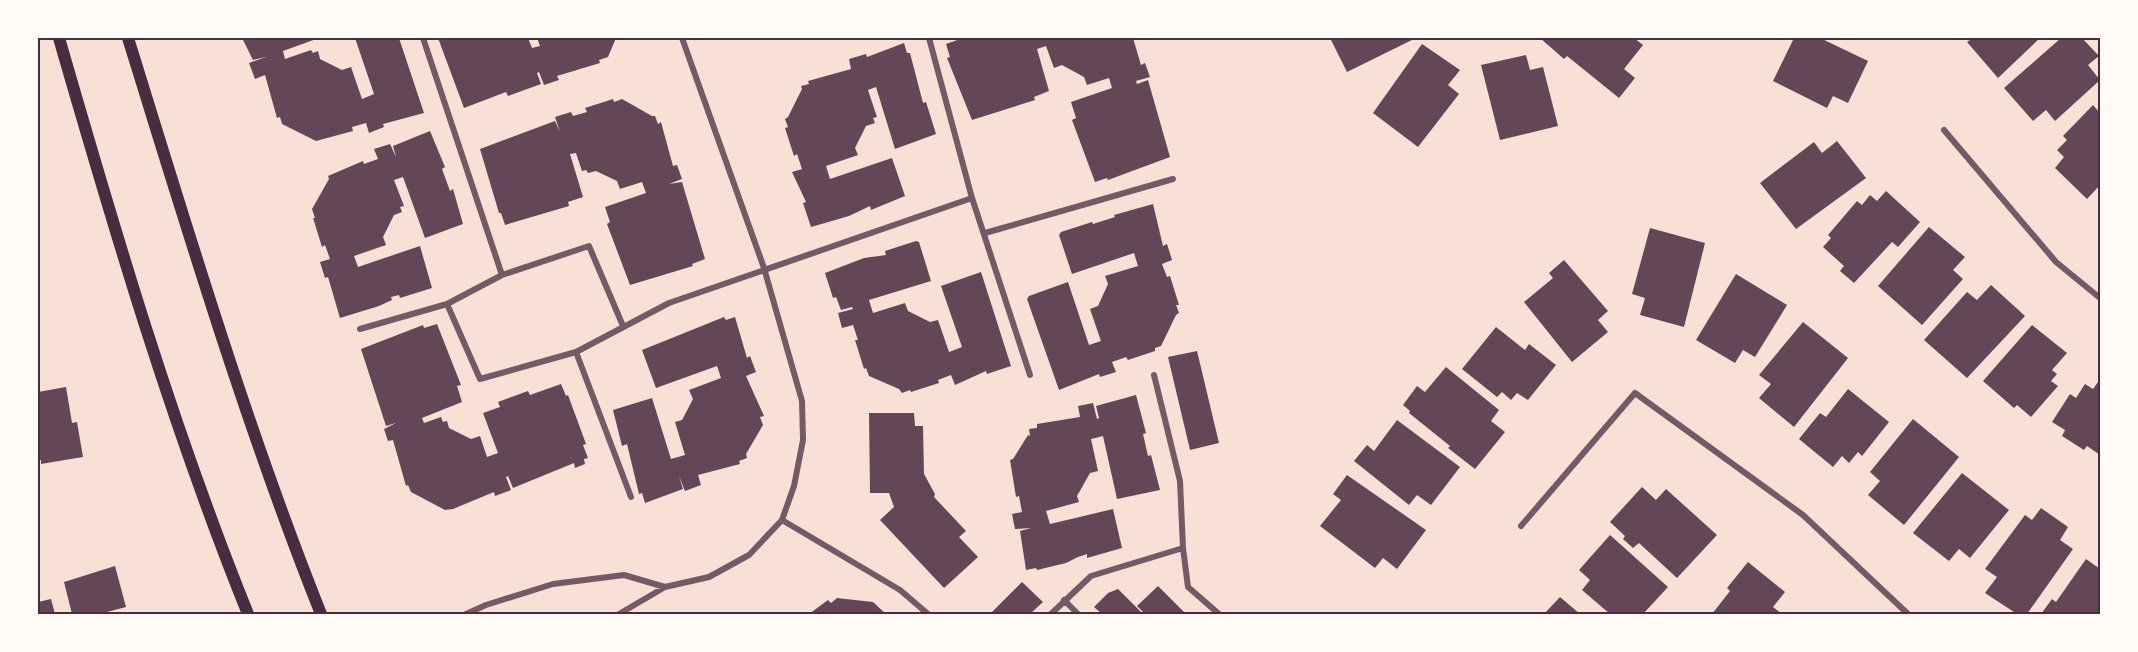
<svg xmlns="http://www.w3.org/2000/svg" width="2138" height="652" font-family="Inter,sans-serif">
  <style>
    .building { fill: #644757 }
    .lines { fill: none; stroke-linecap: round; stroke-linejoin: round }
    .minor { stroke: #755966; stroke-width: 6 }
    .secondary { stroke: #4a2c40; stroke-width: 12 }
    .neatline { fill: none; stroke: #4a2c40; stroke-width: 2 }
  </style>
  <rect width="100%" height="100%" fill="#f7e1d7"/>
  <path class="building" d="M242,38H319L283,51L285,59L311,50L313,53L318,51L320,59L342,70L351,67L362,99L374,94L355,38H399L424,113L383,124L384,127L369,133L366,123L352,127L353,131L316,141L282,124L280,117L277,118L265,75L255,79L249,63L266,57L253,60Z
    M438,38H528L532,48L540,46L537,38H616L608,57L599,60L600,63L557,76L559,80L544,85L539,72L537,73L541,84L508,96L506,92L464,108Z
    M963,38H1133L1141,65L1145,63L1150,77L1136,81L1137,84L1148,80L1170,157L1108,180L1107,178L1095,182L1072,120L1076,118L1071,102L1112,88L1109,78L1087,85L1084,77L1062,65L1054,68L1046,46L1037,49L1049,91L1034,97L1035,100L972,120L947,58L950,57L946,44Z
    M1330,38H1416L1347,72Z
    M1540,38H1634L1643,45L1624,69L1635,78L1619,98L1567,56L1564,59Z
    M1794,38H1820L1868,61L1848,103L1833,96L1827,108L1773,81Z
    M1973,38H2040L1998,78L1967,42Z
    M2061,38H2082L2099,56L2088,65L2100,80L2055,121L2046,110L2033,121L2004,88Z
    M904,43L907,53H910L923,103L926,102L936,134L895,149L876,87L868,90L877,117L873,118L875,123L866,126L855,148L858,155L826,166L830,179L892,158L905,196L871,210L870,206L849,216L811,227L803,203L806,202L792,172L802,169L797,154L794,156L785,128L788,127L785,119L788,117L802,89L801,86L809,84L808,81L851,69L849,59L866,54L867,57Z
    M1422,44L1460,70L1448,85L1459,94L1418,147L1373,113Z
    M1526,55L1530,70L1543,67L1558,126L1500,140L1481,65Z
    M613,99L614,102L622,99L652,116H655L658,124L661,122L673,166L677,165L682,179L669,184L682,182L705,259L692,264L693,266L630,285L607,224L610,222L605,207L646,193L642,182L620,189L617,181L596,171L588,173L586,170L582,171L576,153L570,154L583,197L568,202L569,206L505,225L501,213H499L480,149L555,121L560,132L555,117L571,112L573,116L587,112L585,108Z
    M2093,105L2100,113V185L2087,199L2055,168L2064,157L2057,150L2067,140L2063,136Z
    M430,131L445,167L442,169L450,191L453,189L463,224L425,238L403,177L394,180L404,206L400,207L402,212L394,215L383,237L386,245L354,256L358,267L420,246L432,288L400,298L399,295L391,297L392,300L379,306L340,318L328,277L325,278L320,262L330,259L325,245L322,247L313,218H315L312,209L329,179L328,176L363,161L364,164L378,159L374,149L390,144L396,157L393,146Z
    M1837,141L1866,178L1796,229L1760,183L1814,142L1822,153Z
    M1886,191L1920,222L1898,247L1892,242L1854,283L1840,271L1844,266L1823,247L1831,238L1828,235L1857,201L1862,205L1870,195L1877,201Z
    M1153,204L1163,246L1167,244L1172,260L1162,264L1167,277L1170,276L1179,305H1176L1179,313L1176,315L1161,346L1155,348V351L1128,360L1126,357L1112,362L1116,372L1100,377L1099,374L1059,390L1027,299L1029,296L1068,282L1089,345L1101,341L1090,309L1098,306L1108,284L1105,276L1138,266L1134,253L1072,274L1059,235L1061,232L1092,222L1093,224L1115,217L1114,215Z
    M1929,227L1965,257L1953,270L1963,279L1922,325L1878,286Z
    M1650,228L1705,243L1684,327L1640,315L1645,298L1632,294Z
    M916,241L919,242L931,281L869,300L873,313L905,303L908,311L930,322L938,320L949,352L962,347L941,286L981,272L1011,366L987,374L986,371L955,385L951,375L938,380L939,383L911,392L910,390L902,393L899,389L869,376L866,368L864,369L855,340H858L853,325L842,328L838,313L853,309L852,307L841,310L836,297L833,298L825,273L864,258L886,255L885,251Z
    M1564,260L1608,311L1598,320L1608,332L1572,362L1524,302L1553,278L1549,273Z
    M1736,274L1787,305L1755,357L1743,350L1735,363L1696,340Z
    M1991,285L2025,316L1967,378L1924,340L1967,292L1977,300Z
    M724,317L726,320L735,317L747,358L750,356L756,372L746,376L764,416L760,417L763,425L746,454L747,458L739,461L740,464L698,475L701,485L685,491L679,476L683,489L645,503L642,493L639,494L627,444L622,446L613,410L652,398L671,459L685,455L675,422L682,420L693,399L689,390L721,378L717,366L656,388L642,350Z
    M1803,322L1848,358L1794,427L1759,398L1771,384L1759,375Z
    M437,324L461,385L457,386L462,402L422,418L424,423L441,417L443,422L447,421L449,428L471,439L480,436L487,457L498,453L483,413L500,407L498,402L528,391L530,395L561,384L566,396L568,395L586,444L583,445L588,458L584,459L585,464L575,468L574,463L513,488L508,476L506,477L511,490L495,496L494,492L453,509L445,510L411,492L408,485L406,486L393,440L388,441L384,429L396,423L386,426L361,349L423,325L424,328Z
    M2032,325L2067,353L2052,370L2057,374L2051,381L2058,386L2031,417L2017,405L2014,408L1983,381Z
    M1496,327L1525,350L1529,344L1556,365L1528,400L1517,393L1511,400L1502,392L1497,397L1462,369Z
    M1197,351L1219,443L1190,450L1168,357Z
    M1446,367L1499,410L1491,421L1505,432L1475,469L1448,448L1450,446L1409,413L1410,411L1403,405L1417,386L1425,392Z
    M2098,382L2100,383V455L2087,446L2084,450L2062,436L2065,430L2052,422L2070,394L2076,398L2085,384L2093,389Z
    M66,387L72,423L77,422L83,457L41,464V460H38V392Z
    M1848,389L1889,422L1862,456L1858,452L1849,463L1842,456L1833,467L1799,439L1820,413L1826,417Z
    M1136,395L1146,433L1143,434L1148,456L1151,455L1160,490L1117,499L1103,436L1091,439L1098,471L1090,473L1077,496L1079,502L1046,511L1050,524L1113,509L1122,548L1087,558V554L1078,557L1066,563L1037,570L1036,568L1026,570L1020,531L1031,528L1015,529L1012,514L1022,512L1019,496L1016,497L1010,460L1013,459L1028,435L1030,436L1029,429L1037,428V424L1080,417L1078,406L1093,403L1097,419L1099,418L1096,406Z
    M869,413H914L915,426H923L924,474L935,494L934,497L966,531L959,537L978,557L944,588L880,520L894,507L889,493H870Z
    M1913,419L1959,457L1904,525L1868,495L1880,481L1870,472Z
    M1397,420L1460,467L1431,505L1417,495L1409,505L1354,461L1367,445L1374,451Z
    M1962,473L2009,510L1970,558L1959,549L1949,561L1913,533Z
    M1347,475L1426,530L1397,569L1383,558L1375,568L1320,526L1341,500L1333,494Z
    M1642,487L1656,500L1666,489L1717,535L1677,578L1639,543L1633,548L1623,539L1625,536L1610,522Z
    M2041,508L2068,527L2060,540L2073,549L2027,614H2017L1985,593L1997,577L1985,569L2025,515L2032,520Z
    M1610,535L1668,587L1643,614H1610L1582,590L1590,580L1579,570Z
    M2086,559L2100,569V614H2041L2052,599L2056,602Z
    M1748,562L1785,592L1773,607L1782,614H1712L1730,591L1727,588Z
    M115,566L126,607L107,612L108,614H72L64,582Z
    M1022,582L1043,602L1030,614H990Z
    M1158,586L1186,614H1145L1137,606Z
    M1118,589L1143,614H1102L1094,607L1108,593Z
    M1560,597L1580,614H1544Z
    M837,598L873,602L886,614H809L828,600L831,603Z
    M51,599L55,614H38V602Z"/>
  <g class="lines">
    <path class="minor" d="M423,38L502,275
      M929,38L972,198L1030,375
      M1944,130L2056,262L2100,298
      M985,233L1173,179
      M447,304L480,379L576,352L669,303L972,198
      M360,329L447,304L502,275L589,246L623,326
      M576,352L631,497
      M1154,375L1180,481L1183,548L1188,587L1219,614
      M782,520L900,590L928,614
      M1521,526L1635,393L1803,515L1908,614
      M1064,600L1078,614
      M466,614L486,605L553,584L624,575L665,587
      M619,614L665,587L709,577L749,555L782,520L794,486L803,440L802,401L764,268L682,38
      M1051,614L1091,576L1183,548"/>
    <path class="secondary" d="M59,38C115,232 172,426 248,614
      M128,38C188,231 246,426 321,614"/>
  </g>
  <rect width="2138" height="652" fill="none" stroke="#fffaf5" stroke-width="78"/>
  <rect x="39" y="39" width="2060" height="574" class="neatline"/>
</svg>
